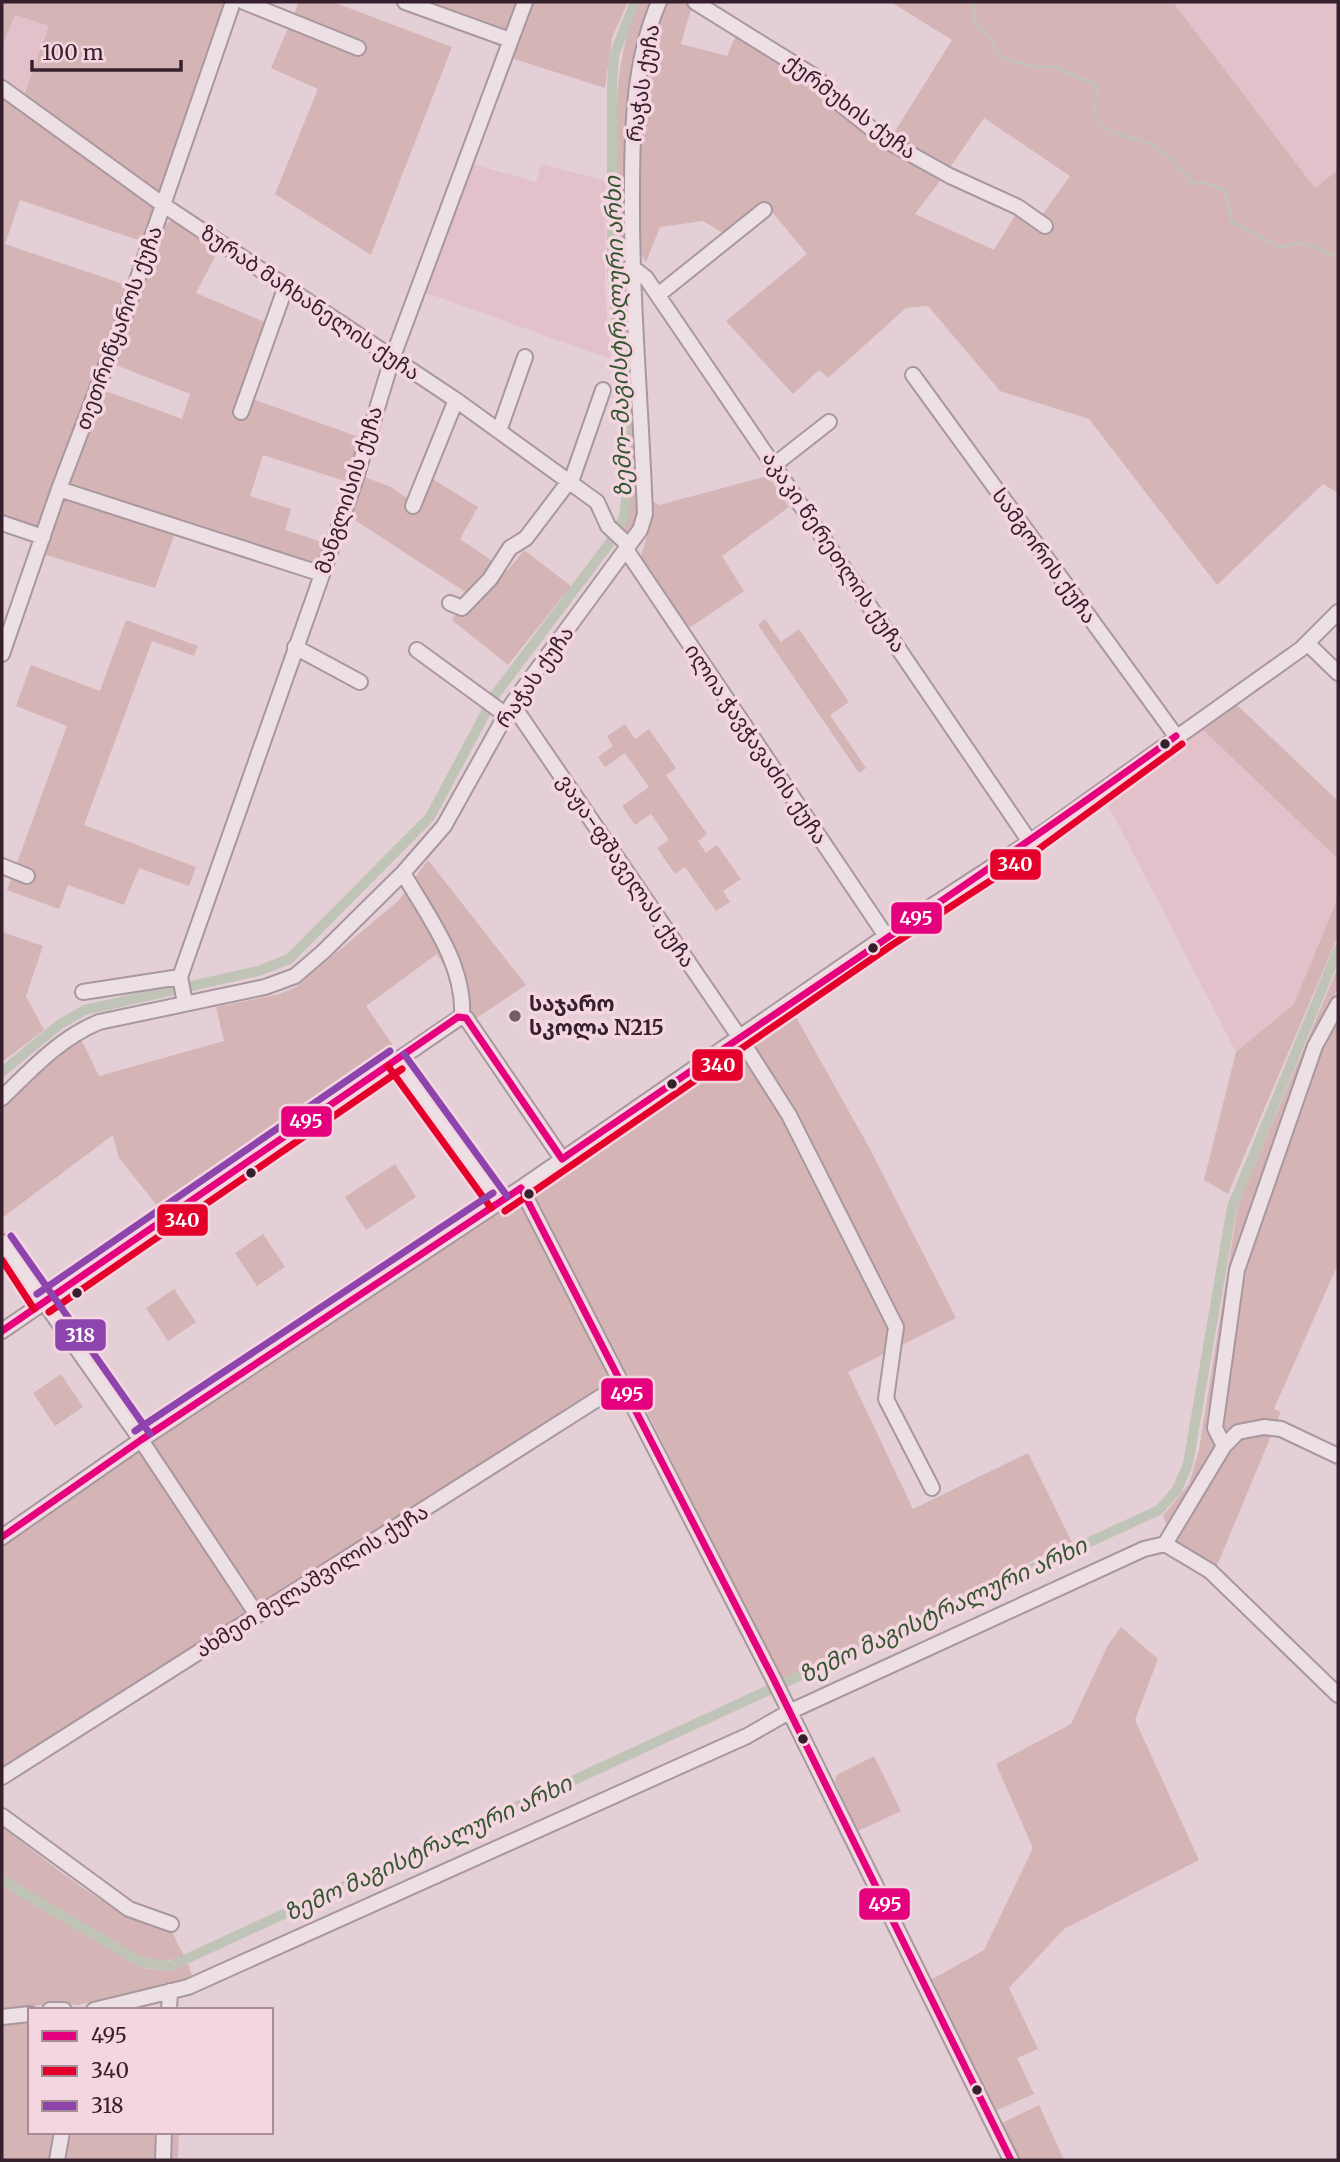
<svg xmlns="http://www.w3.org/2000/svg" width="1340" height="2162" font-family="Merriweather,'Noto Sans Georgian',serif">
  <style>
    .farmland { fill: #e2c1ca }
    .green { fill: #d5b4b6 }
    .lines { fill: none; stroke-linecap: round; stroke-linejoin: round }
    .stream { stroke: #c0c4b6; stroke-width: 2.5 }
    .canal { stroke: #c0c4b6; stroke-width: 10 }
    .minor-casing { stroke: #a9979f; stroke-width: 18 }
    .minor { stroke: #ece0e5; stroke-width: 14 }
    .bus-1-casing { stroke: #f4d6e0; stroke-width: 12 }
    .bus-2-casing { stroke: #f4d6e0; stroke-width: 12 }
    .bus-3-casing { stroke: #f4d6e0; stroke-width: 12 }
    .bus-1 { stroke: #e5007d; stroke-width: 7 }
    .bus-2 { stroke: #e4002b; stroke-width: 7 }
    .bus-3 { stroke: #8e44ad; stroke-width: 7 }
    .bus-dot { fill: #37202e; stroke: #f4d6e0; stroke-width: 2.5 }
    .poi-dot { fill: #745d69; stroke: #f4d6e0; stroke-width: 2.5 }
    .labels { text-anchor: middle; stroke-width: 7; stroke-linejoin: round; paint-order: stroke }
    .street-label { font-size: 21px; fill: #37202e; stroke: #f4d6e0 }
    .poi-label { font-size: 21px; font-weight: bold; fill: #37202e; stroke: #f4d6e0; text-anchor: start }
    .water-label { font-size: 23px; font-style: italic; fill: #355630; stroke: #f4d6e0 }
    .line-badge { stroke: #f4d6e0; stroke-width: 2.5 }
    .badge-label { font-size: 19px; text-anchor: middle; font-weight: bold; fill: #fff }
  </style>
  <rect width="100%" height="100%" fill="#e4cfd7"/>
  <path class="farmland" d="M1173,2H1338V170L1315,188Z
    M14,15L49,26L23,98L2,82V47Z
    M469,163L536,182L541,164L606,181L605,291L611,359L421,291Z
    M1199,726L1338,859V897L1294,1004L1236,1052L1103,795Z"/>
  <path class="green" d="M2,2H228L159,194L23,98L49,26L15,15L2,47Z
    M299,2H333L452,47L371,255L275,194L318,89L271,68Z
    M410,2H517L503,39Z
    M528,2H628L612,38L605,88L508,57Z
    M640,2H651L637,46L628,95L626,191L638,519L628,538L623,532C639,486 628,433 624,385C619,319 617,254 617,189C617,124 611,62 640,2Z
    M665,2H686L692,6L681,44L727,56L737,33L819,84L943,177L915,214L994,250L1016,214L1034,226L1070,176L984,118L949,169L892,136L952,40L891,2H1173L1315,188L1338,170V493L1323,484L1217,585L1089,419L1000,391L928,306L906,308L828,378L819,370L793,394L726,321L807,254L764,202L725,234L703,221L660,227L646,262L637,248C636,167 631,78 665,2Z
    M2,94L158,204L144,242L20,200L5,244L129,286L40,532L2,519Z
    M173,219L220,247L196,293L272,325L250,398L359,437L348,482L263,455L250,496L291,509L285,530L328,544L315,578L175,533L155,588L43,554L103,390L182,419L190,394L113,364L166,224Z
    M362,476L391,487L420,507L431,478L478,507L460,539L507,571L524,550L571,586L508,665L452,620L467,593L347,515Z
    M768,476L789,507L722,556L744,591L689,628L640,559L651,523L652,501L659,505Z
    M765,619L781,642L799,629L849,702L830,715L866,768L859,773L758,625Z
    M126,620L198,646L194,656L152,641L84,825L196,867L189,886L139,868L124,905L68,885L59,909L7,890L67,726L16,706L31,665L100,691Z
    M1233,701L1338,801V859L1199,726Z
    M625,724L635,739L649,729L676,768L666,775L707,834L698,841L706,853L717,845L741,879L723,891L730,902L716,911L685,867L675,874L657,848L669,840L651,814L635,825L622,806L649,787L625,753L605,767L598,757L613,746L607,736Z
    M428,860L526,985L475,1019L437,954L366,1006L398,1053L163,1213L119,1158L113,1135L2,1218V1107L79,1035L99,1076L224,1041L216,1007L280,994L296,987L398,901Z
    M1338,897V936L1228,1194L1204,1180L1236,1052L1294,1004Z
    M2,932L43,946L26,996L44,1030L2,1062Z
    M1338,967V988L1334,996L1338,999V1264L1274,1409L1281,1412L1216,1568L1187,1547L1174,1543L1163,1516L1189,1484L1199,1450L1238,1205Z
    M791,1008L870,1149L956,1318L848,1372L913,1509L1028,1453L1072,1542L782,1681L628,1374L2,1770V1544L518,1197Z
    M395,1164L416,1197L366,1230L345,1197Z
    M263,1234L285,1267L257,1286L235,1253Z
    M174,1289L196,1322L168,1341L146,1308Z
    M61,1374L83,1407L55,1426L33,1393Z
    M1121,1627L1158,1659L1135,1720L1199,1860L1064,1929L1009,1988L1038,2049L1017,2058L1034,2094L995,2111L929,1981L984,1950L1033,1848L996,1764L1071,1724L1108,1645Z
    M874,1756L901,1811L856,1832L835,1781L837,1775Z
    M2,1827C37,1853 130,1931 171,1930L185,1958L153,1962L131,1953L128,1961C149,1973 165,1970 188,1964L193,1978L78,2005L57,2002L2,2012Z
    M30,2017V2132H55L50,2160H2V2020Z
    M1039,2105L1064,2160H1020L1002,2123Z
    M66,2132H179L178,2160H61Z"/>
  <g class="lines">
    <path class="stream" d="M973,2L976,26L990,36L999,57L1032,67H1054L1097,85C1098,94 1094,103 1095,112C1097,136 1139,137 1154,146C1170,156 1182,169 1193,184L1206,183L1225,190L1232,222L1279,247L1302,243L1338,256"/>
    <path class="canal" d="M2,1072L60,1024L85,1010L258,971L289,959L430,817L495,695L611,541L624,517L628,481L612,267V88L614,55L635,2
      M2,1880L140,1962L171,1966L1159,1510L1177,1490L1188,1464L1232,1207L1338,950"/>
    <defs>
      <path id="minor" d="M244,2L358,48
        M405,2L510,40
        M695,2L817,78L838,102L887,141L950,176L1018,207L1045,226
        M2,88L162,204L456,400L597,502L608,526L625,542L627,551L886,936
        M631,266L646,278L1030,842
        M658,295L764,210
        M913,375L1176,736
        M241,412L286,286
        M499,431L525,357
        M774,465L829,422
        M59,489L322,574
        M413,506L456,400
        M2,523L43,537
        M450,603L462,608L490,579L510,548L526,538L573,476L603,390
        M1307,643L1338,673
        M295,647L360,682
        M417,650L506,715
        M2,654L59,489L123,321L233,2
        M512,704L740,1038L789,1115L896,1327L886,1399L932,1488
        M2,866L27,876
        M403,873C428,916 465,964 462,1016
        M83,992L180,977
        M185,1003L180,977L355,481L392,359L525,2
        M462,1016L466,1018L562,1159
        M396,1060L499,1202
        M2,1098C32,1069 60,1038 99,1022L265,987L295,976L323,952L403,873L444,826L512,704L640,530L645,514C641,406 631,299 632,190C632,128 634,59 659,2
        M521,1188L773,1678L1011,2160
        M2,1242L141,1440L257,1615
        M2,1331L462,1016
        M1224,1446L1215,1428L1237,1270L1315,1046L1338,1004
        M2,1537L141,1440L521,1188L886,936L1030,842L1301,649L1338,612
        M1165,1544L1224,1446L1238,1432L1264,1427L1281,1429L1338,1456
        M2,1777L621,1384
        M2,1816L129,1909L171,1924
        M50,2010H64
        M94,2010L188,1987L747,1736L789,1712L1144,1549L1165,1544L1210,1571L1338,1695
        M169,2010L170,1991
        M2,2017L30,2014
        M57,2160L62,2132
        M163,2160L164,2132"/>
    </defs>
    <use href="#minor" class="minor-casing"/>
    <use href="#minor" class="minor"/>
    <defs>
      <path id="bus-1" d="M2,1331L458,1017L466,1018L562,1159C767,1018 975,882 1176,736
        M2,1537L141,1440L521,1188L773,1678L1011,2160"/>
      <path id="bus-2" d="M388,1066L491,1208
        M505,1211L892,945L1036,851L1182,744
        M2,1260L34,1309
        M49,1312L402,1069"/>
      <path id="bus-3" d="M404,1054L507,1196
        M11,1236L150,1434
        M37,1294L390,1051
        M135,1431L493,1193"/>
    </defs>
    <use href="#bus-1" class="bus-1-casing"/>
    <use href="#bus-2" class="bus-2-casing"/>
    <use href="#bus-3" class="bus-3-casing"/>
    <use href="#bus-1" class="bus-1"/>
    <use href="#bus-2" class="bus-2"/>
    <use href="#bus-3" class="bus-3"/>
  </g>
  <g class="bus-dot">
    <circle cx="1165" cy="744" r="6"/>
    <circle cx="873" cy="948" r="6"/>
    <circle cx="672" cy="1084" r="6"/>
    <circle cx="251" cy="1173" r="6"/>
    <circle cx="529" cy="1194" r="6"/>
    <circle cx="77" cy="1293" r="6"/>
    <circle cx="803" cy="1739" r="6"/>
    <circle cx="977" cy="2090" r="6"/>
  </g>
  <circle class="poi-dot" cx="515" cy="1016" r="7"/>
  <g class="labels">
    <g class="street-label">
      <text transform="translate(643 83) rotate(-81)" y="7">რაჭას ქუჩა</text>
      <text transform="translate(850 107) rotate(37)" y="7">ქურმუხის ქუჩა</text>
      <text transform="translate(310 303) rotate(34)" y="7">ზურაბ მაჩხანელის ქუჩა</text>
      <text transform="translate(119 328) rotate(-70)" y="7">თეთრიწყაროს ქუჩა</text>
      <text transform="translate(349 490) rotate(-72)" y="7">მანგლისის ქუჩა</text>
      <text transform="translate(834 552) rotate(56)" y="7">აკაკი წერეთლის ქუჩა</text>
      <text transform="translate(1044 556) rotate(54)" y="7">სამგორის ქუჩა</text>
      <text transform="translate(535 677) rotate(-55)" y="7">რაჭას ქუჩა</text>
      <text transform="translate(756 744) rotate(56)" y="7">ილია ჭავჭავაძის ქუჩა</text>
      <text transform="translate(626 871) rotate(56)" y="7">ვაჟა-ფშაველას ქუჩა</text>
      <text transform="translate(312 1581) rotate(-32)" y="7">ახმეთ მელაშვილის ქუჩა</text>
    </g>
    <g class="poi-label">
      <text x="529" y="1011">საჯარო<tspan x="529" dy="24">სკოლა N215</tspan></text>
    </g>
    <g class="water-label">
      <text transform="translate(618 337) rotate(-92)" y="8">ზემო-მაგისტრალური არხი</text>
      <text transform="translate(943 1610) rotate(-25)" y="8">ზემო მაგისტრალური არხი</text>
      <text transform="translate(428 1848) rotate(-25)" y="8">ზემო მაგისტრალური არხი</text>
    </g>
  </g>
  <g class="line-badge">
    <rect x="989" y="848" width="53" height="33" rx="7" fill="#e4002b"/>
    <rect x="890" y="901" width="53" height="34" rx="7" fill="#e5007d"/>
    <rect x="691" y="1048" width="53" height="34" rx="7" fill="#e4002b"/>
    <rect x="280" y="1105" width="53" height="33" rx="7" fill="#e5007d"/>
    <rect x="156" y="1203" width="53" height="34" rx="7" fill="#e4002b"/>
    <rect x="54" y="1318" width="53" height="34" rx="7" fill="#8e44ad"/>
    <rect x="600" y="1377" width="54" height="34" rx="7" fill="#e5007d"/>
    <rect x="858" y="1887" width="53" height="34" rx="7" fill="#e5007d"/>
  </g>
  <g class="badge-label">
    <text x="1015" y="871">340</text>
    <text x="916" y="925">495</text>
    <text x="718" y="1072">340</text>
    <text x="306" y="1128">495</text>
    <text x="182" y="1227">340</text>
    <text x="80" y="1342">318</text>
    <text x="627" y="1401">495</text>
    <text x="885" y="1911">495</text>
  </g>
  <rect width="1340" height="2162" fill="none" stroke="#37202e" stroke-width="7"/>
  <rect x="28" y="2008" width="245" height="126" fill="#f4d6e0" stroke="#a88d99" stroke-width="2"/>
  <rect x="42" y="2031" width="35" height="10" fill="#e5007d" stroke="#a88d99" stroke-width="2"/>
  <text x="91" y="2043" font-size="21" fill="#37202e">495</text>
  <rect x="42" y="2066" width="35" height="10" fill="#e4002b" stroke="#a88d99" stroke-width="2"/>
  <text x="91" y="2078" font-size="21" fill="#37202e">340</text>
  <rect x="42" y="2101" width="35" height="10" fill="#8e44ad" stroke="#a88d99" stroke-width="2"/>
  <text x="91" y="2113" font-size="21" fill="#37202e">318</text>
  <path d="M32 60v10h149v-10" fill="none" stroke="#37202e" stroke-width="3.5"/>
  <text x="42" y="60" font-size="21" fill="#37202e" stroke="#f4d6e0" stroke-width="5" paint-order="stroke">100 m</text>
</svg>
